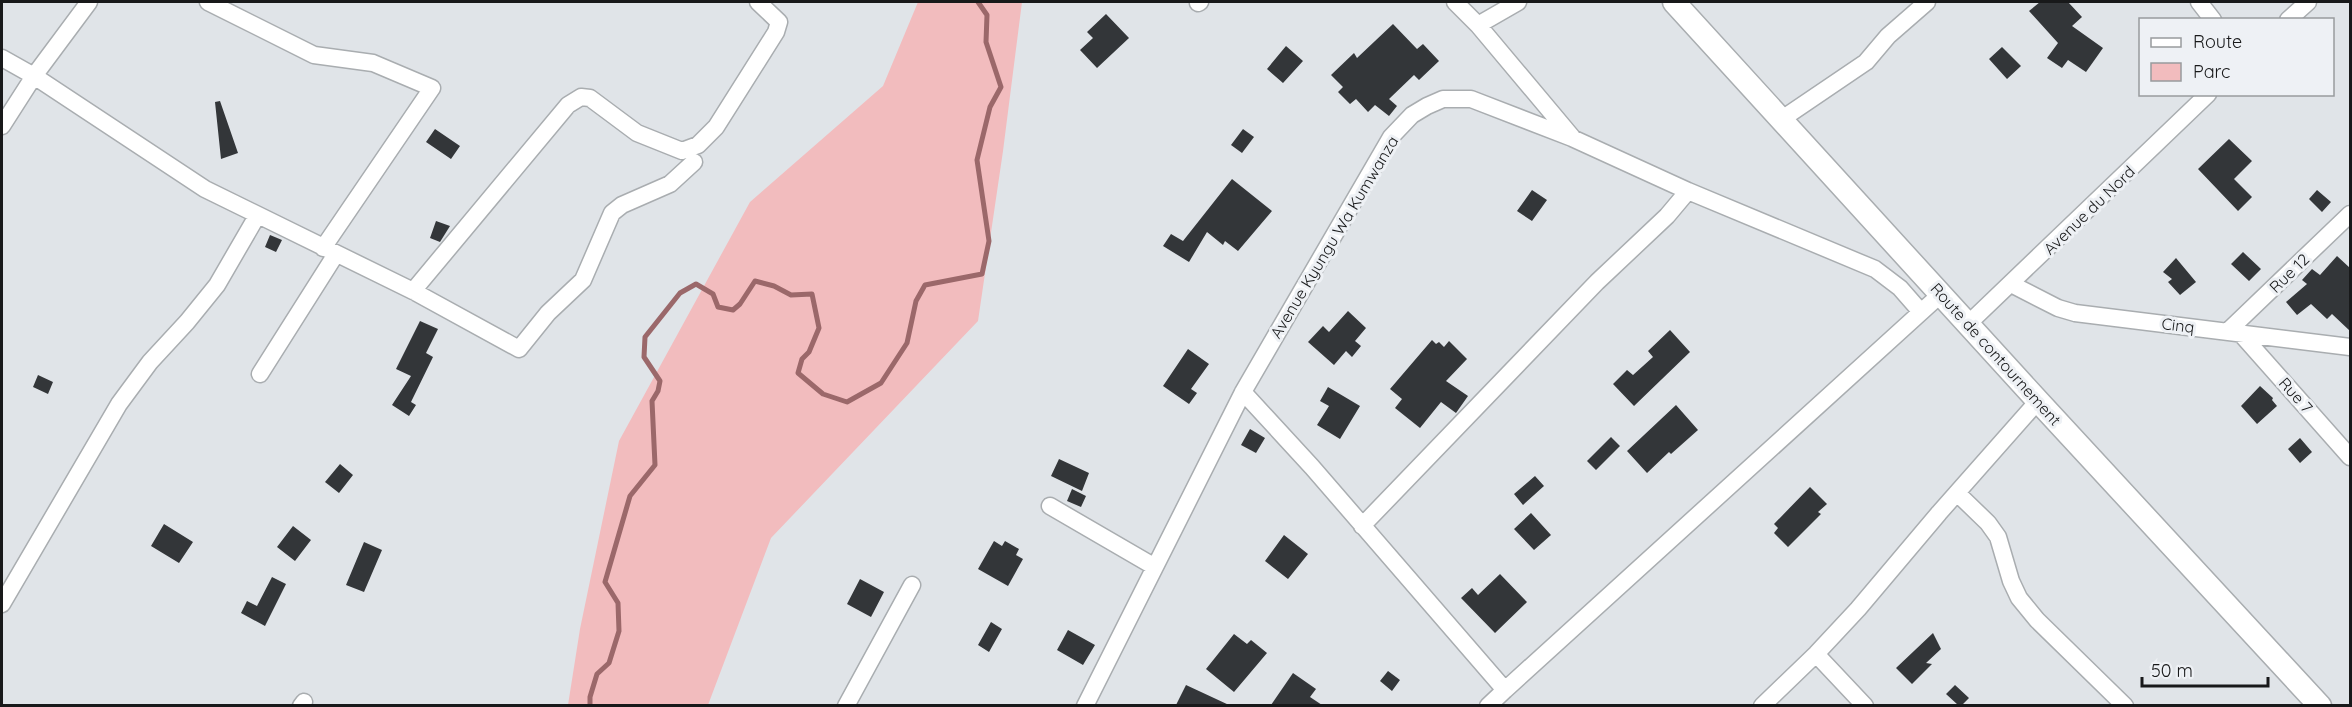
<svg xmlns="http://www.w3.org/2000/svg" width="2352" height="707" font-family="Quicksand,sans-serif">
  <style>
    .green { fill: #f2bcbe }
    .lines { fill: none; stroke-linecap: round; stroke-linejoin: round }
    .stream { stroke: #9b686a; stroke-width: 5 }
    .building { fill: #333639 }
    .street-casing { stroke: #a9adb0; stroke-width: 19 }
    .secondary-casing { stroke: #a9adb0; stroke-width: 25 }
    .street { stroke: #fff; stroke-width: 16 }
    .secondary { stroke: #fff; stroke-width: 22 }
    .labels { text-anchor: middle; stroke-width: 6; stroke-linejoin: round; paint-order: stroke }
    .street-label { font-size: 16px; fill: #18191a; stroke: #eef1f5 }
  </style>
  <rect width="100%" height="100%" fill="#e0e4e8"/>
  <path class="green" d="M918,2H1022L1003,151L978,321L771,538L708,705H568L580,629L619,441L750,202L883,86Z"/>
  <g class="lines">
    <path class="stream" d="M590,706V697L597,674L609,663L619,631L618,603L605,582L630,496L655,465L652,401L658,391L660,381L644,357L645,337L680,293L696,284L713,294L718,307L733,310L740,304L755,281L774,286L791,295L812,294L819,328L809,352L802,359L798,373L823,394L847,402L881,383L907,343L916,301L925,285L982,274L989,241L977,160L990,107L1001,87L986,42L987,15L978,2"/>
  </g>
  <path class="building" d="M2040,2H2068L2082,17L2072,26L2103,48L2086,72L2068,60L2062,68L2047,58L2058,43L2029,11Z
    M1106,14L1129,38L1097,68L1080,50L1093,38L1087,32Z
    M1393,24L1417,49L1423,44L1439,61L1419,80L1414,75L1389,99L1397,106L1389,116L1375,105L1368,112L1356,99L1350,104L1338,92L1343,87L1331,75L1354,53L1357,58Z
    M1286,46L1303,61L1283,83L1267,69Z
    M2002,47L2021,66L2007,79L1989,59Z
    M220,101L238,153L221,159L215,102Z
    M435,129L460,146L451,159L426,142Z
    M1243,129L1254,137L1242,153L1231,145Z
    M2229,139L2252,161L2234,179L2252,197L2238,211L2198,169Z
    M1232,179L1272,211L1238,251L1225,241L1223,245L1207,232L1189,262L1163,246L1171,234L1183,241Z
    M1532,190L1547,200L1532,221L1517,211Z
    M2317,190L2331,202L2322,212L2309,199Z
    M436,221L450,226L440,242L430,238Z
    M270,235L282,240L276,252L265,247Z
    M2243,252L2261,269L2249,281L2231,264Z
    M2337,256L2350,268V331L2332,314L2327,319L2311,304L2297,315L2286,302L2307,284L2302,280L2312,269L2320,275Z
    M2176,258L2196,282L2180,295L2168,282L2172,279L2163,272Z
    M1348,311L1366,328L1355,341L1361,346L1352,357L1346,351L1334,365L1308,342L1323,326L1329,332Z
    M420,321L438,329L426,353L433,357L411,402L416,405L409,416L392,405L411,376L396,369Z
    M1670,330L1690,352L1634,406L1613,384L1627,370L1633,375L1653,357L1648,351Z
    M1432,340L1436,344L1439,342L1444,347L1449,341L1467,359L1446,381L1468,396L1456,413L1441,402L1420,428L1395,408L1402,399L1390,389Z
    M1188,349L1209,364L1191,389L1197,393L1189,404L1163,386Z
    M38,375L53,382L48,394L33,387Z
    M2260,386L2273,398L2272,400L2277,406L2257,424L2241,406Z
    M1328,387L1360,406L1340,439L1317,425L1329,406L1320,401Z
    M1676,405L1698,430L1671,454L1669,452L1647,473L1627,451Z
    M1250,429L1265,438L1256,453L1241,445Z
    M1611,437L1620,446L1596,470L1587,461Z
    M2300,438L2312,452L2300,463L2288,449Z
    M1059,459L1089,473L1082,491L1051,476Z
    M340,464L353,475L339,493L325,482Z
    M1535,476L1544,486L1523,505L1514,494Z
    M1810,487L1827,504L1818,512L1821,514L1788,547L1774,533L1778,528L1774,524Z
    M1072,489L1086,496L1081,507L1067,501Z
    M1531,513L1551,535L1534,550L1514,529Z
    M164,524L193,542L179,563L151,546Z
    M293,526L311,540L295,561L277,547Z
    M1284,535L1308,554L1288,579L1265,561Z
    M994,541L1002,546L1005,541L1019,549L1016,555L1023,559L1008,586L978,569Z
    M364,542L382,550L364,592L346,585Z
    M1500,574L1527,602L1495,633L1461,598L1472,588L1478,595Z
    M272,577L286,584L265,626L241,613L247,601L257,606Z
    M860,579L884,592L871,617L847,604Z
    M991,622L1002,629L989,652L978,645Z
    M1068,630L1095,645L1083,665L1057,650Z
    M1933,633L1941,649L1926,663L1932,664L1912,684L1896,668Z
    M1234,634L1247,644L1251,640L1267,653L1234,692L1206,669Z
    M1388,671L1400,680L1392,691L1380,681Z
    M1293,673L1316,689L1310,697L1322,705H1271Z
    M1186,685L1229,705H1176Z
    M1955,685L1969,698L1962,705H1958L1946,694Z"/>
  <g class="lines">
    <defs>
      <path id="street" d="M208,2L314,55L373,63L432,88L323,248
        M1455,2L1478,25L1572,137
        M2199,2L2213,20
        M1198,3L1200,2
        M2288,20L2308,2
        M1478,25L1518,2
        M2,58L34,76L205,189L413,291L519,349L548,313L583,280L612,213L622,205L670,184L694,162
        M1782,119L1866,62L1888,36L1927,2
        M2,126L34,76L89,2
        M2011,284L2058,308L2075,313L2350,347
        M413,291L568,105L581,97L590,98L637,133L682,151L698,145L716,127L776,32L779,22L758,2
        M1968,324L2208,94
        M2227,332L2350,214
        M2241,334L2350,457
        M260,374L336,254
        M1243,392L1312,467L1505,690L1488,706
        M1957,493L1988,523L1998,537L2011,581L2019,598L2037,620L2125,706
        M1050,506L1155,567
        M1362,526L1597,282L1667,216L1688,191
        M2,604L119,404L150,362L187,322L217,285L257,216
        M1816,654L1865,706
        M1505,690L1941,294
        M301,706L304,702
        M846,706L912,585
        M1085,706L1243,392L1391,137L1412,115L1427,106L1443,99H1471L1572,138L1688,191L1875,269L1900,288L1921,312
        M1762,706L1816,654L1858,609L1939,513L2038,401"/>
      <path id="secondary" d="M1674,2L2038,401L2320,706"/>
    </defs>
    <use href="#street" class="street-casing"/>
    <use href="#secondary" class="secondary-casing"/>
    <use href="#street" class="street"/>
    <use href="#secondary" class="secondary"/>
  </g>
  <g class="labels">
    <g class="street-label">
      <text transform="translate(2089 210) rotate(-44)" y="6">Avenue du Nord</text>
      <text transform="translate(1334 237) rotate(-59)" y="6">Avenue Kyungu Wa Kumwanza</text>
      <text transform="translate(2289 273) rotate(-44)" y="6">Rue 12</text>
      <text transform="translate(2178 325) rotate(7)" y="6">Cinq</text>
      <text transform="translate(1996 354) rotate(48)" y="6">Route de contournement</text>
      <text transform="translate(2296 395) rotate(48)" y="6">Rue 7</text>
    </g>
  </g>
  <rect width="2352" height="707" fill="none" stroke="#18191a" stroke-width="6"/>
  <rect x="2139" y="18" width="195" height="78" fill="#eef1f5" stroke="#989b9d" stroke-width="1.5"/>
  <rect x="2151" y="38" width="30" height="9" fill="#ffffff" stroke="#989b9d" stroke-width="1.5"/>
  <text x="2193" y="48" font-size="18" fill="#18191a">Route</text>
  <rect x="2151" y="63" width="30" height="18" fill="#f2bcbe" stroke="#989b9d" stroke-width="1.5"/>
  <text x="2193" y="78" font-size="18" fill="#18191a">Parc</text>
  <path d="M2142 677v9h126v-9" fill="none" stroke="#18191a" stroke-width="3"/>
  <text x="2151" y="677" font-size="18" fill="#18191a" stroke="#eef1f5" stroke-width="4.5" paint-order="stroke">50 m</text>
</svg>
